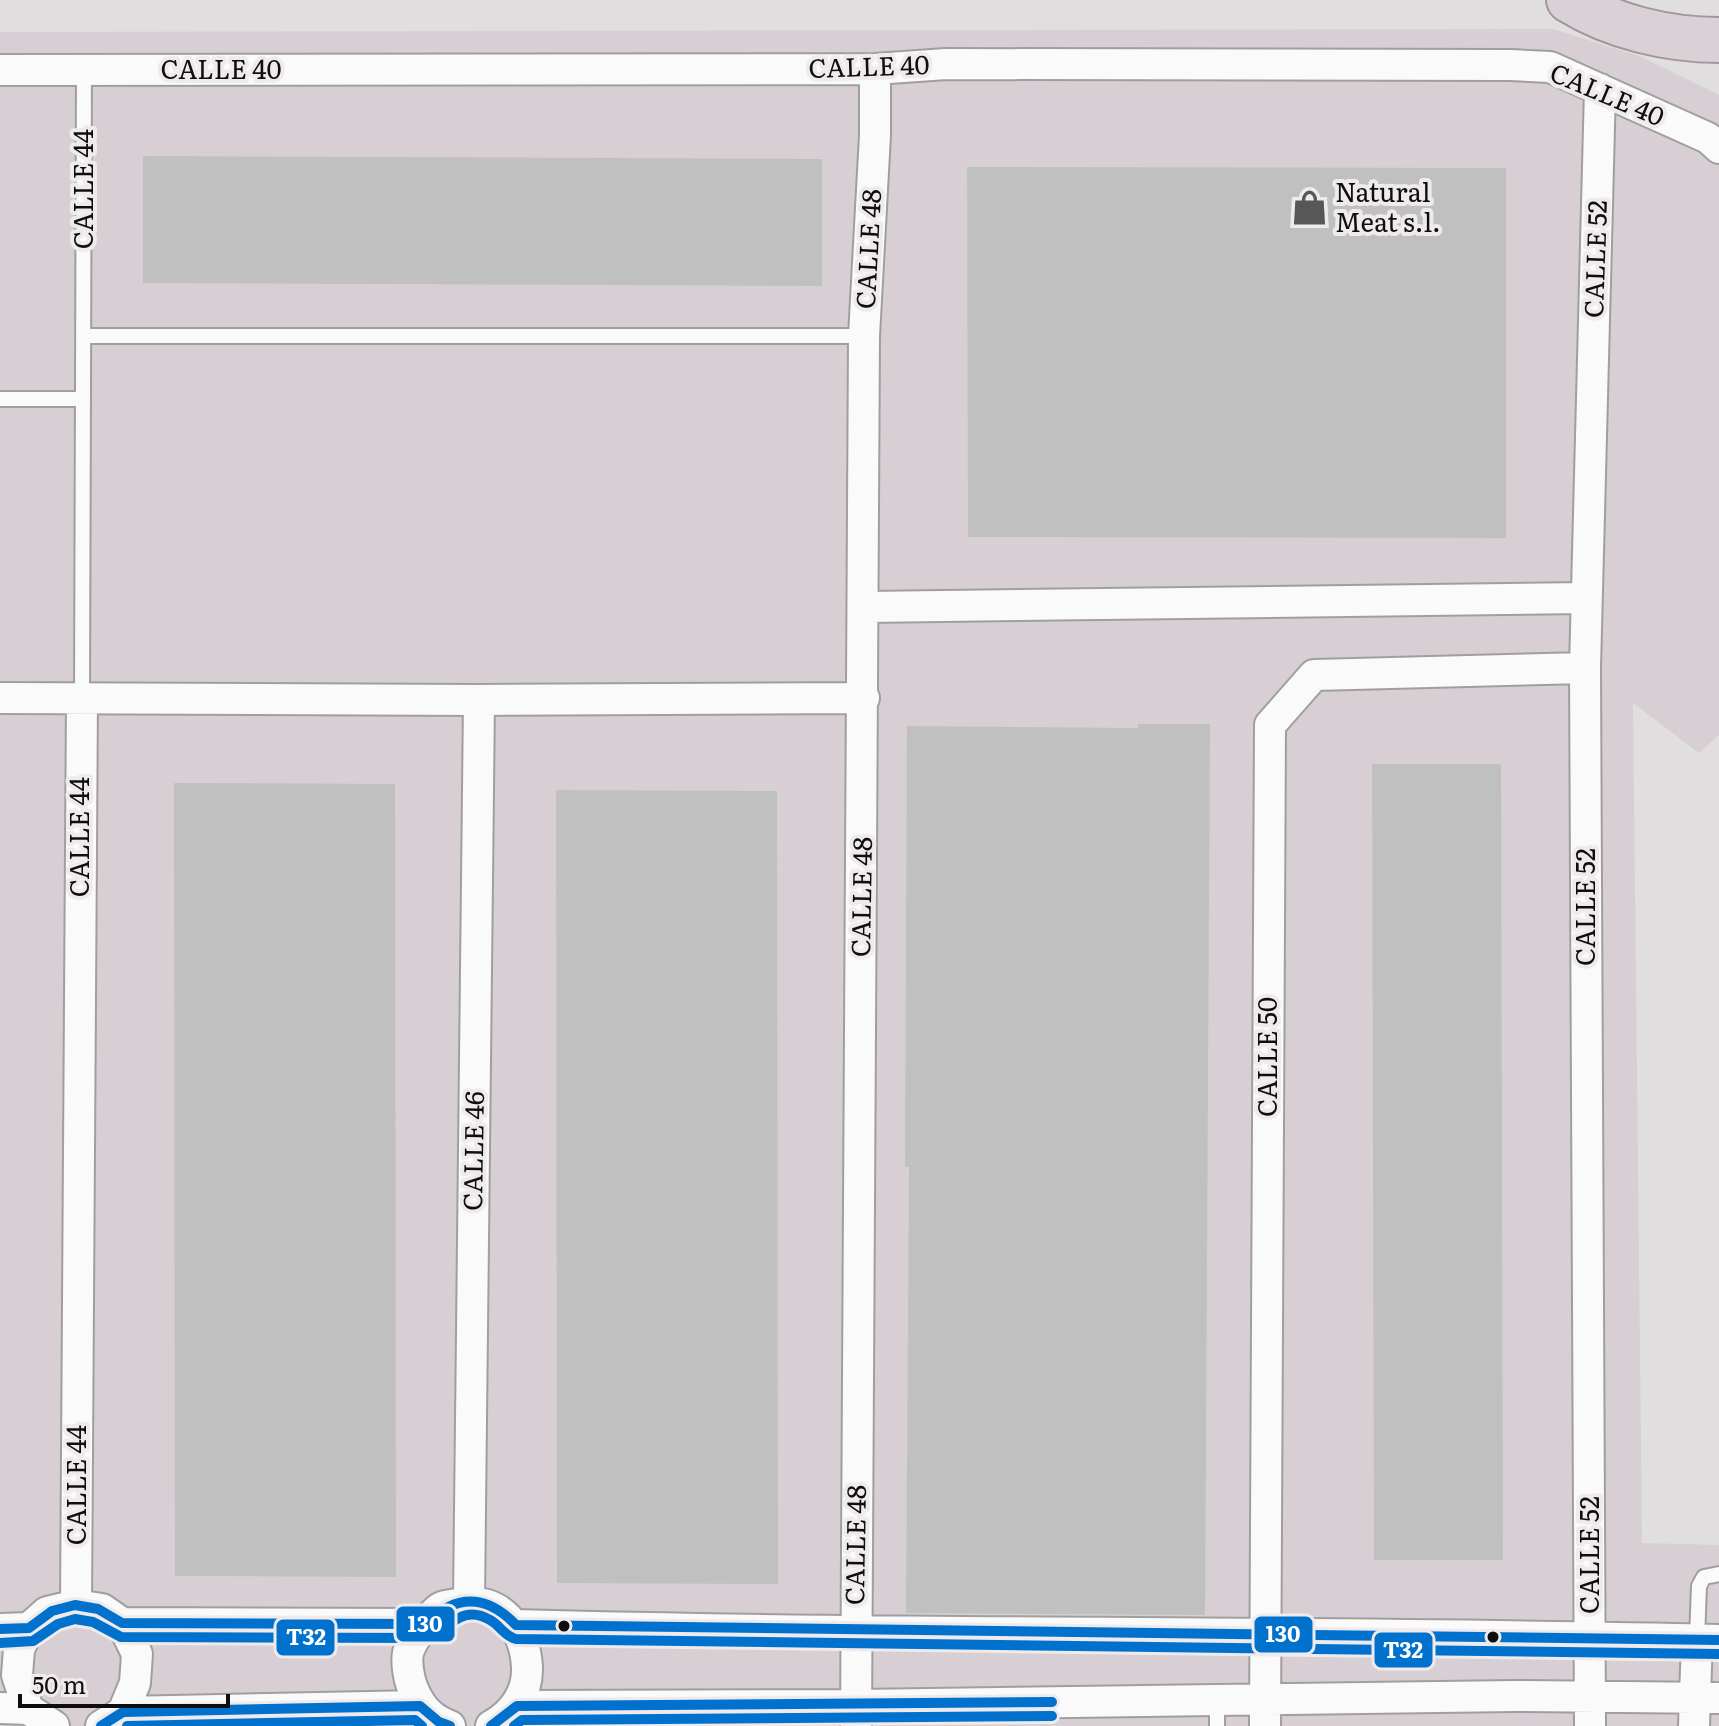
<svg xmlns="http://www.w3.org/2000/svg" width="1719" height="1726" font-family="Literata,serif">
  <style>
    .built { fill: #d7cfd3 }
    .building { fill: #c1c0c0 }
    .lines { fill: none; stroke-linecap: round; stroke-linejoin: round }
    .service-casing { stroke: #a09e9f; stroke-width: 18 }
    .minor-casing { stroke: #a09e9f; stroke-width: 34 }
    .motorway-casing { stroke: #a1969c; stroke-width: 48 }
    .service { stroke: #fafafa; stroke-width: 14 }
    .minor { stroke: #fafafa; stroke-width: 30 }
    .motorway { stroke: #dad1d6; stroke-width: 44 }
    .bus-1-casing { stroke: #efebec; stroke-width: 16 }
    .bus-2-casing { stroke: #efebec; stroke-width: 16 }
    .bus-1 { stroke: #0072ce; stroke-width: 10 }
    .bus-2 { stroke: #0072ce; stroke-width: 10 }
    .bus-dot { fill: #0f0e0e; stroke: #efebec; stroke-width: 3 }
    .labels { text-anchor: middle; stroke-width: 8; stroke-linejoin: round; paint-order: stroke }
    .street-label { font-size: 26px; fill: #0f0e0e; stroke: #efebec }
    .poi-label { font-size: 26px; fill: #0f0e0e; stroke: #efebec; text-anchor: start }
    .line-badge { stroke: #efebec; stroke-width: 3 }
    .badge-label { font-size: 22px; text-anchor: middle; font-weight: bold; fill: #fff }
  </style>
  <rect width="100%" height="100%" fill="#e0dedf"/>
  <path class="built" d="M1553,29L1642,57L1719,95V735L1699,753L1633,703L1642,1543L1719,1545V1726H0V32Z"/>
  <path class="building" d="M143,156L822,159V286L143,283Z
    M967,167L1506,168V538L968,537Z
    M1138,724H1210L1205,1615L906,1613L909,1167H905L907,726L1138,728Z
    M1372,764H1501L1503,1560H1374Z
    M174,783L395,784L396,1577L175,1576Z
    M556,790L777,791L778,1584L557,1583Z"/>
  <g class="lines">
    <defs>
      <path id="service" d="M83,336H864
        M0,399H83
        M82,698L84,69
        M1697,1639L1699,1586L1704,1577L1719,1574
        M1217,1699V1726"/>
      <path id="minor" d="M0,70L875,69L946,64L1510,65L1550,67L1708,138L1719,148
        M865,607L1586,598
        M0,698L479,700L864,698
        M469,1601L479,700
        M76,1605L82,698
        M122,1623L425,1624
        M516,1625C917,1636 1318,1630 1719,1640
        M0,1629L29,1628
        M517,1706L856,1705L1514,1696L1719,1698
        M0,1708L28,1709L54,1726
        M28,1709L17,1675L19,1649L29,1628L47,1612L76,1605L102,1609L122,1623L137,1654L135,1683L123,1712
        M101,1726L123,1712L420,1706
        M450,1726C431,1719 421,1708 413,1689C409,1680 406,1663 408,1653C411,1641 430,1615 440,1608C445,1605 452,1605 458,1604C500,1595 525,1629 527,1667C528,1693 513,1714 491,1726
        M856,1726L864,336L875,135V69
        M1265,1726L1270,725L1314,675L1585,668
        M1590,1726L1585,668L1600,89
        M1694,1726L1697,1639"/>
      <path id="motorway" d="M1569,0C1613,27 1668,40 1719,40"/>
    </defs>
    <use href="#service" class="service-casing"/>
    <use href="#minor" class="minor-casing"/>
    <use href="#motorway" class="motorway-casing"/>
    <use href="#service" class="service"/>
    <use href="#minor" class="minor"/>
    <use href="#motorway" class="motorway"/>
    <defs>
      <path id="bus-1" d="M0,1629L29,1628L52,1611L75,1605L98,1609L122,1623L425,1624C456,1594 486,1594 516,1625L1719,1640
        M101,1726L123,1712L420,1706L439,1722L450,1726
        M491,1726L517,1706L1052,1702"/>
      <path id="bus-2" d="M0,1643L33,1641L58,1624L75,1619L93,1622L121,1637L426,1638C449,1630 461,1603 490,1620C500,1625 504,1636 516,1639L1719,1654
        M127,1726L415,1720L422,1726
        M514,1726L522,1720L1052,1716"/>
    </defs>
    <use href="#bus-1" class="bus-1-casing"/>
    <use href="#bus-2" class="bus-2-casing"/>
    <use href="#bus-1" class="bus-1"/>
    <use href="#bus-2" class="bus-2"/>
  </g>
  <defs>
    <symbol id="shop-bare" viewBox="-9 -9 18 18"><path d="M-5-2.5h2.3a2.7 3.5 0 0 1 5.4 0H5L5.5 6h-11ZM-1.5-2.5h3a1.5 2.3 0 0 0-3 0Z" fill="#585757" stroke="#efebec" stroke-width="2.5" paint-order="stroke"/></symbol>
  </defs>
  <g fill-rule="evenodd">
    <use href="#shop-bare" x="1284" y="182" width="51" height="51"/>
  </g>
  <g class="bus-dot">
    <circle cx="564" cy="1626" r="7"/>
    <circle cx="1493" cy="1637" r="7"/>
  </g>
  <g class="labels">
    <g class="street-label">
      <text transform="translate(869 67) rotate(-2)" y="9">CALLE 40</text>
      <text x="221" y="79">CALLE 40</text>
      <text transform="translate(1607 95) rotate(23)" y="9">CALLE 40</text>
      <text transform="translate(84 189) rotate(-90)" y="9">CALLE 44</text>
      <text transform="translate(869 249) rotate(-87)" y="9">CALLE 48</text>
      <text transform="translate(1596 259) rotate(-88)" y="9">CALLE 52</text>
      <text transform="translate(80 837) rotate(-90)" y="9">CALLE 44</text>
      <text transform="translate(862 897) rotate(-89)" y="9">CALLE 48</text>
      <text transform="translate(1586 907) rotate(-90)" y="9">CALLE 52</text>
      <text transform="translate(1268 1057) rotate(-90)" y="9">CALLE 50</text>
      <text transform="translate(474 1151) rotate(-89)" y="9">CALLE 46</text>
      <text transform="translate(77 1485) rotate(-90)" y="9">CALLE 44</text>
      <text transform="translate(856 1545) rotate(-89)" y="9">CALLE 48</text>
      <text transform="translate(1590 1555) rotate(-90)" y="9">CALLE 52</text>
    </g>
    <g class="poi-label">
      <text x="1335" y="202">Natural<tspan x="1335" dy="30">Meat s.l.</tspan></text>
    </g>
  </g>
  <g class="line-badge">
    <rect x="395" y="1605" width="61" height="38" rx="8" fill="#0072ce"/>
    <rect x="1253" y="1615" width="61" height="39" rx="8" fill="#0072ce"/>
    <rect x="275" y="1618" width="61" height="39" rx="8" fill="#0072ce"/>
    <rect x="1373" y="1631" width="61" height="38" rx="8" fill="#0072ce"/>
  </g>
  <g class="badge-label">
    <text x="425" y="1632">130</text>
    <text x="1283" y="1642">130</text>
    <text x="306" y="1645">T32</text>
    <text x="1403" y="1658">T32</text>
  </g>
  <path d="M20 1694v12h208v-12" fill="none" stroke="#0f0e0e" stroke-width="4"/>
  <text x="32" y="1694" font-size="24" fill="#0f0e0e" stroke="#efebec" stroke-width="6" paint-order="stroke">50 m</text>
</svg>
